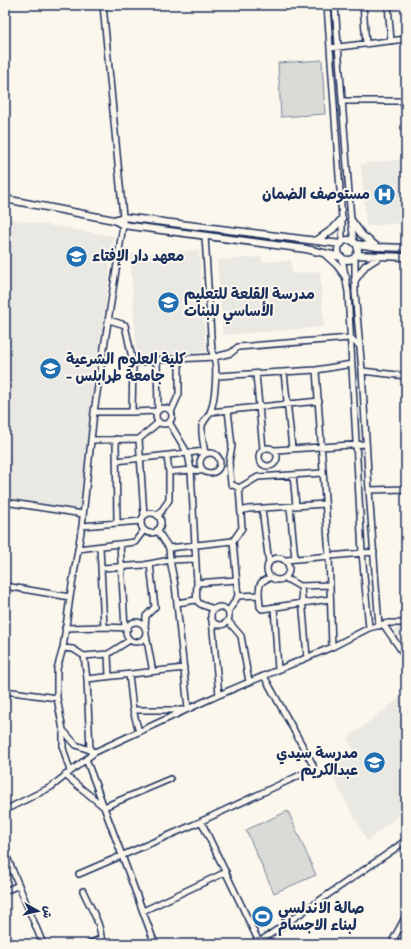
<svg xmlns="http://www.w3.org/2000/svg" width="411" height="949" font-family="'Patrick Hand','Playpen Sans Arabic',sans-serif">
  <style>
    .built { fill: #eae8e2 }
    .green { fill: #dadad7; stroke: #7a849a }
    .lines { fill: none; stroke-linecap: round; stroke-linejoin: round }
    .minor-casing { stroke: #1b2f5e; stroke-width: 8 }
    .tertiary-casing { stroke: #1b2f5e; stroke-width: 9 }
    .minor { stroke: #fbf7ec; stroke-width: 5 }
    .tertiary { stroke: #fbf7ec; stroke-width: 6 }
    .labels { text-anchor: middle; stroke-width: 4; stroke-linejoin: round; paint-order: stroke }
    .poi-label { font-size: 15px; font-weight: bold; fill: #1b2f5e; stroke: #fbf7ec; text-anchor: start }
  </style>
  <rect width="100%" height="100%" fill="#fbf7ec"/>
  <filter id="ink" filterUnits="userSpaceOnUse"><feTurbulence type="fractalNoise" baseFrequency=".025" numOctaves="2"/><feDisplacementMap in="SourceGraphic" scale="8" xChannelSelector="R" yChannelSelector="G"/><feConvolveMatrix kernelMatrix="1 2 1 2 8 2 1 2 1" color-interpolation-filters="sRGB"/></filter>
  <g filter="url(#ink)">
    <path class="built" d="M406,159V223L366,226L361,164Z
      M5,218L114,236L79,511L5,500Z
      M199,250L206,352L137,357L130,254Z
      M262,257L263,262L291,260L292,274L320,271L324,327L223,335L217,260Z
      M397,624H406V638L400,639L393,626Z
      M406,693V810L367,841L328,768L358,755L347,739Z"/>
    <path class="green" d="M322,60L325,114L281,117L278,63Z
      M288,811L316,875L274,893L246,830Z"/>
    <g class="lines">
      <defs>
        <path id="minor" d="M327,5L342,219V243
          M335,5L351,220L354,242
          M363,5L366,44
          M388,5L391,41
          M330,48L406,39
          M342,101H406
          M355,257V292L362,371L369,490L379,626
          M342,258L348,292L362,553L369,628
          M109,320L125,325L133,363L157,360L215,357L231,353L238,347L350,338L360,346
          M362,371L406,376
          M284,372L292,448
          M256,374L263,449
          M217,376L316,370
          M156 416a8 8 0 1 1 16 0a8 8 0 1 1-16 0Z
          M228,410L232,446L229,462L231,484L239,488
          M94,412H132L133,363
          M132,412L158,411L157,360
          M171,412L179,394V359
          M210,412L319,401
          M169,422L188,454L191,470L197,583C196,604 194,603 215,609
          M116,439L117,523
          M139,439L144,516
          M91,440L139,439L159,422
          M259 457a9 9 0 1 1 18 0a9 9 0 1 1-18 0Z
          M275,450L366,444
          M200 463a10 10 0 1 1 20 0a10 10 0 1 1-20 0Z
          M205,454C204,445 201,435 202,426C203,421 208,417 210,413C215,400 219,364 212,352L205,236
          M167,456L169,472L191,470L204,471
          M116,461L205,451
          M293,475L296,506
          M239,488L258,477L323,473
          M369,490L406,489
          M5,502L83,514
          M290,507L295,559
          M262,509L269,563
          M241,511L248,509L325,504
          M141 523a10 10 0 1 1 20 0a10 10 0 1 1-20 0Z
          M158,516L169,500V472
          M82,526L141,521
          M157,530L169,548L170,560L195,559
          M120,544L125,628
          M169,548L233,541
          M78,549L135,542L144,530
          M267 569a11 11 0 1 1 22 0a11 11 0 1 1-22 0Z
          M286,560L374,552
          M102,568L144,565L170,560L175,585L188,709
          M270,577C268,579 263,580 261,583C257,589 260,601 260,607L262,609L330,599
          M285,578L301,587L307,657
          M197,583L236,580
          M5,586L70,597
          M300,586L330,585
          M238,596L259,595
          M177,603L196,600
          M274,607L278,670
          M211 616a9 9 0 1 1 18 0a9 9 0 1 1-18 0Z
          M228,612L238,596L233,541L242,528L239,488
          M212,620L219,695
          M228,621L241,636L249,682
          M126 632a10 10 0 1 1 20 0a10 10 0 1 1-20 0Z
          M383,624L406,657
          M104,627L128,628
          M145,627L146,616L155,607L150,564
          M65,628L104,627L100,547
          M146,635L152,667V671
          M332,647L329,556L316,370L352,364
          M63,648L73,649L84,656L87,679L90,751
          M108,654L109,676
          M84,656L108,654L130,640
          M129,674L133,710L139,732
          M87,679L184,668
          M5,691L57,698
          M5,701L6,691
          M133,710H184
          M63,730V748L70,771
          M95,752L76,745L63,730L57,698V669L63,648L70,597L82,526L94,412L123,225V217L103,5
          M86,759L155,944
          M65,775L104,807L170,779
          M5,810L51,787L95,752L214,697L332,647L369,628L388,623H406
          M201,821L259,942
          M5,852L43,944
          M79,874L193,825L313,769V765L264,676
          M5,891L19,885
          M83,891C90,907 103,926 101,944
          M143,911L226,872
          M89,944L102,938
          M256,944L393,850L406,840
          M402,944L393,940L406,916"/>
        <path id="tertiary" d="M5,199L114,220L123,225L306,249L341,257
          M114,220L123,217L341,244
          M351,220L362,235L376,246
          M338 250a10 10 0 1 1 20 0a10 10 0 1 1-20 0Z
          M316,241L333,229L342,219
          M356,244L377,247L406,248
          M325,254L337,265L346,277
          M356,255L406,257
          M355,280L365,266L379,257"/>
      </defs>
      <use href="#minor" class="minor-casing"/>
      <use href="#tertiary" class="tertiary-casing"/>
      <use href="#minor" class="minor"/>
      <use href="#tertiary" class="tertiary"/>
    </g>
  </g>
  <defs>
    <symbol id="hospital-disc" viewBox="-11 -11 22 22"><circle r="9.5" fill="#1f6fb2" stroke="#fbf7ec"/><path d="M-5-5h3v3.5h4V-5h3V5h-3V1.5h-4V5h-3Z" fill="#fff"/></symbol>
    <symbol id="university-disc" viewBox="-11 -11 22 22"><circle r="9.5" fill="#1f6fb2" stroke="#fbf7ec"/><path d="M0-5L7-2L0 1L-7-2ZM-4 1L0 2.5L4 1V4Q0 6-4 4Z" fill="#fff"/></symbol>
    <symbol id="school-disc" viewBox="-11 -11 22 22"><circle r="9.5" fill="#1f6fb2" stroke="#fbf7ec"/><path d="M0-5L7-2L0 1L-7-2ZM-4 1L0 2.5L4 1V4Q0 6-4 4Z" fill="#fff"/></symbol>
    <symbol id="stadium-disc" viewBox="-11 -11 22 22"><circle r="9.5" fill="#1f6fb2" stroke="#fbf7ec"/><path d="M0-5a6.5 5 0 1 0 0 10a6.5 5 0 1 0 0-10ZM-3.5-1.8h7v3.6h-7Z" fill="#fff"/></symbol>
  </defs>
  <g fill-rule="evenodd">
    <use href="#hospital-disc" x="372" y="182" width="25" height="25"/>
    <use href="#university-disc" x="64" y="244" width="25" height="25"/>
    <use href="#school-disc" x="156" y="290" width="25" height="25"/>
    <use href="#university-disc" x="38" y="356" width="25" height="25"/>
    <use href="#school-disc" x="362" y="750" width="25" height="25"/>
    <use href="#stadium-disc" x="250" y="904" width="25" height="25"/>
  </g>
  <g class="labels">
    <g class="poi-label">
      <text x="370" y="199" text-anchor="end">مستوصف الضمان</text>
      <text x="92" y="261">معهد دار الإفتاء</text>
      <text x="184" y="299">مدرسة القلعة للتعليم<tspan x="184" dy="17">الأساسي للبنات</tspan></text>
      <text x="66" y="364">كلية العلوم الشرعية<tspan x="66" dy="17">- جامعة طرابلس</tspan></text>
      <text x="358" y="758" text-anchor="end">مدرسة سيدي<tspan x="358" dy="17">عبدالكريم</tspan></text>
      <text x="278" y="913">صالة الاندلسي<tspan x="278" dy="17">لبناء الاجسام</tspan></text>
    </g>
  </g>
  <rect width="411" height="949" fill="none" stroke="#fbf7ec" stroke-width="20"/>
  <rect x="10" y="10" width="391" height="929" fill="none" stroke="#1b2f5e" stroke-width="1.5" filter="url(#ink)"/>
  <g transform="translate(38 911) rotate(98)" stroke="#fbf7ec" stroke-width="3" paint-order="stroke">
  <path d="M0-3L7 15L0 10L-7 15Z" fill="#1b2f5e"/>
  <text y="-6" font-size="11" font-weight="bold" text-anchor="middle" fill="#1b2f5e">ش</text>
  </g>
</svg>
